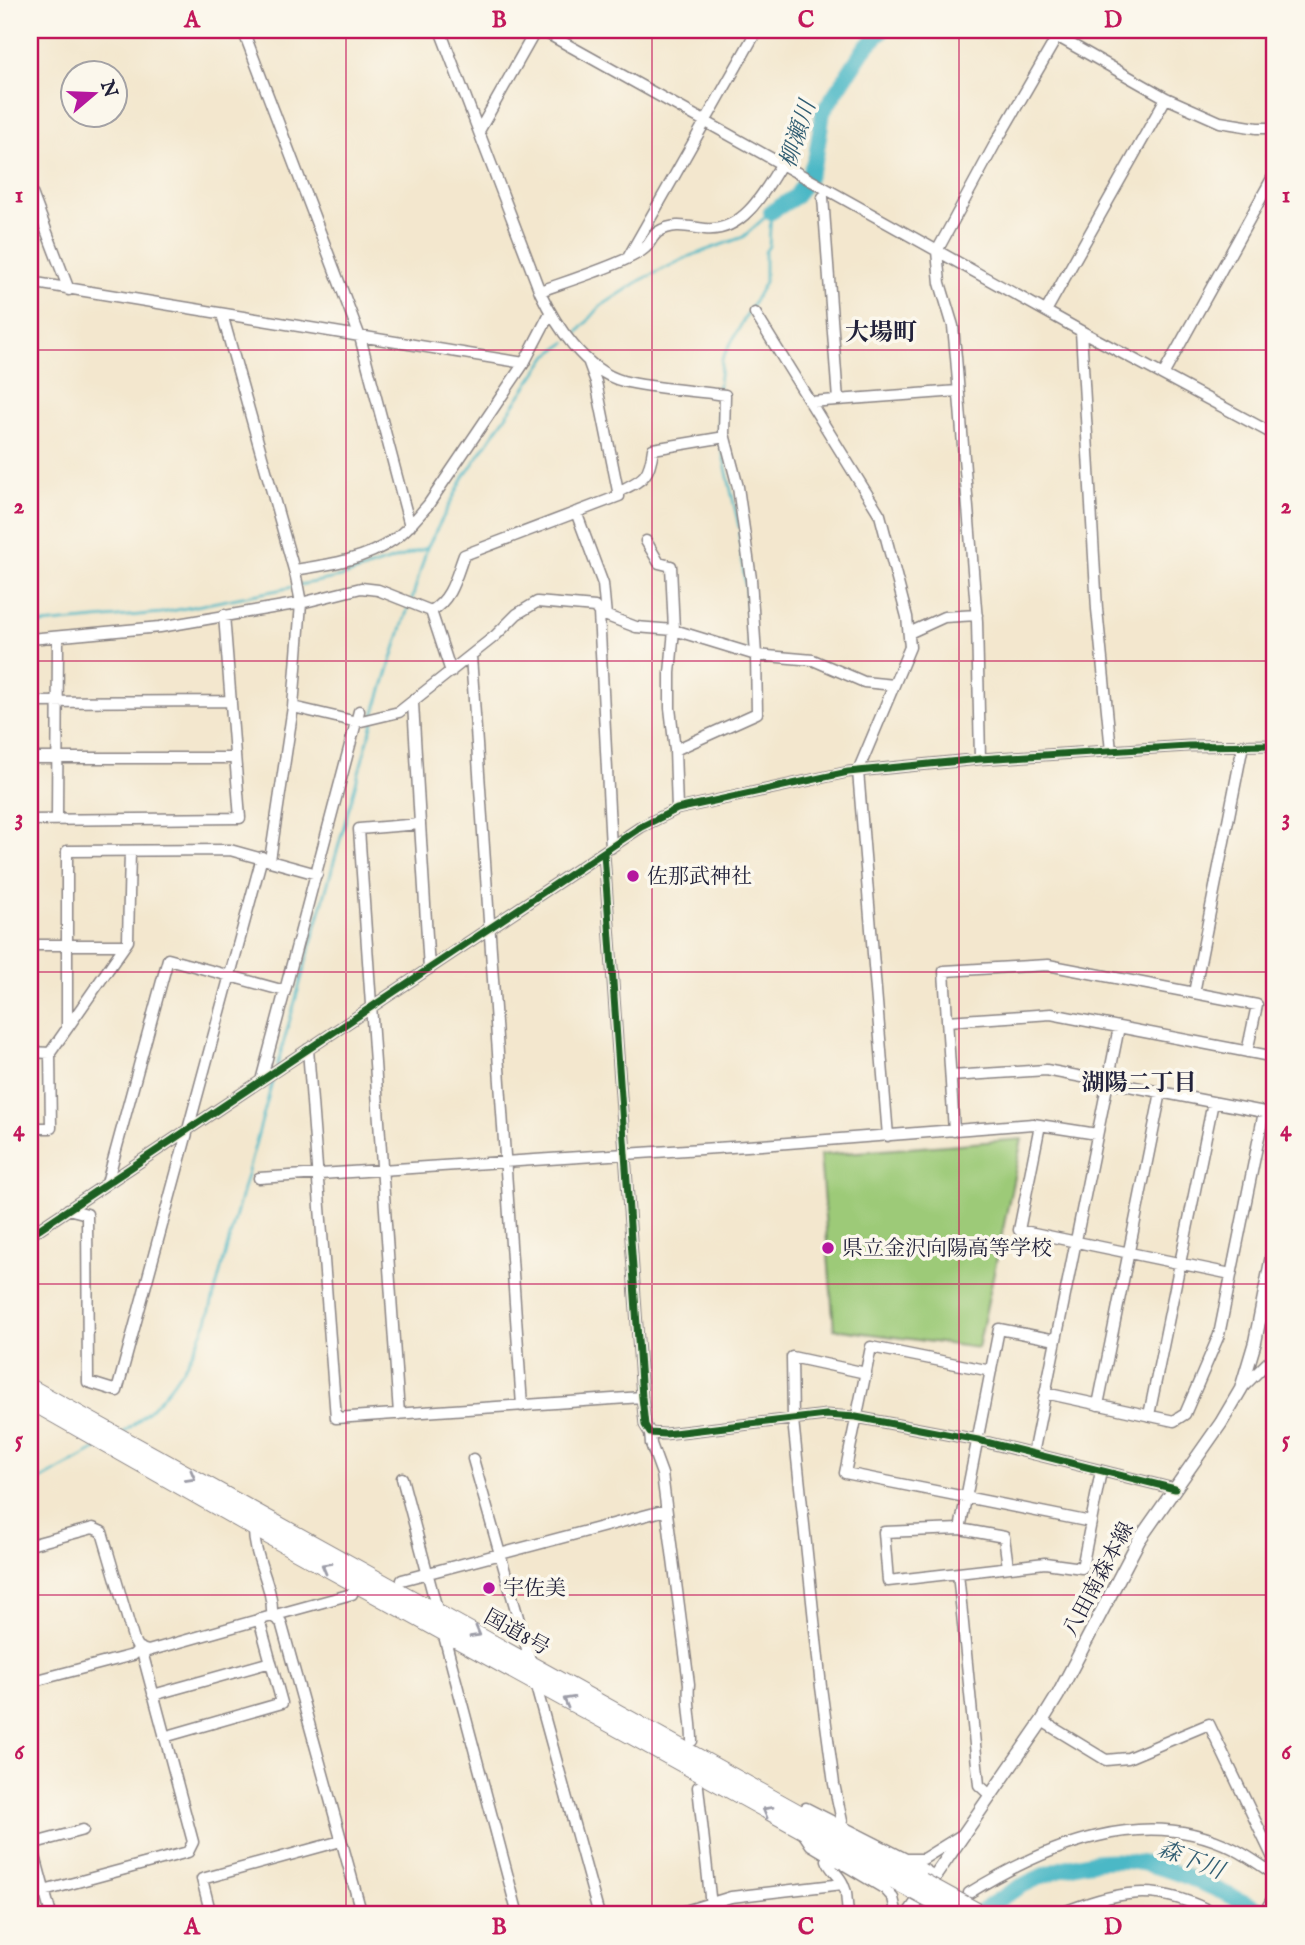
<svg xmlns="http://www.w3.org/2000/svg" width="1305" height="1945" font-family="'IM FELL English','Noto Serif JP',serif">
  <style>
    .green { fill: #9dca78; stroke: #60765a; stroke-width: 2 }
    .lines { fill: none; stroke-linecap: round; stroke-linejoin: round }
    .stream { stroke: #4bb8c6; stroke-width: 2.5 }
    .river { stroke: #4bb8c6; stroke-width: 16 }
    .minor-casing { stroke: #8a8484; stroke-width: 13 }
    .major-casing { stroke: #8a8484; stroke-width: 15 }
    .highway-casing { stroke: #8a8484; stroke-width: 18 }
    .minor { stroke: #fff; stroke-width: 10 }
    .major { stroke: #fff; stroke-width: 12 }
    .highway { stroke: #fff; stroke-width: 16 }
    .highway-bridge-casing { stroke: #8a8484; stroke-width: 18; stroke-linecap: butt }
    .highway-bridge { stroke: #fff; stroke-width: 16 }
    .cycleway-casing { stroke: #fbf7ec; stroke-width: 11 }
    .cycleway { stroke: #1b5e20; stroke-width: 7 }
    .oneway { stroke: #9c9ca7 }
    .grid { fill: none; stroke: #c2185b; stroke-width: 2; stroke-opacity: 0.55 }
    .poi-dot { fill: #b5179e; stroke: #fbf7ec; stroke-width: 2.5 }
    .labels { text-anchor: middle; stroke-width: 7; stroke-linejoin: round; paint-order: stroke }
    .poi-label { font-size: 21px; fill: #22223b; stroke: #fbf7ec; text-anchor: start }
    .street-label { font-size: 21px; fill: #22223b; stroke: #fbf7ec }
    .water-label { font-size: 23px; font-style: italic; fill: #325e73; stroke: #fbf7ec }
    .neighbourhood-label { font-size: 23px; font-weight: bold; fill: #22223b; stroke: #fbf7ec }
    .quarter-label { font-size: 24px; font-weight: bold; fill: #22223b; stroke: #fbf7ec }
    .neatline { fill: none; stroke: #c2185b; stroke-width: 2.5 }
    .grid-label { font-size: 23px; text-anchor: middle; font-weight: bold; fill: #c2185b }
  </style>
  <rect width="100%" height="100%" fill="#fbf7ec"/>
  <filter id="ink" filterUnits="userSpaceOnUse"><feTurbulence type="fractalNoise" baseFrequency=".0143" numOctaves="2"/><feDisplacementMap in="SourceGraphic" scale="14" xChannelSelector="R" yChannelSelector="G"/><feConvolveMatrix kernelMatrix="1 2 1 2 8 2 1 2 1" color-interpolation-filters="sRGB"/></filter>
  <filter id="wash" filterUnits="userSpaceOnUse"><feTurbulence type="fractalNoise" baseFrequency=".00686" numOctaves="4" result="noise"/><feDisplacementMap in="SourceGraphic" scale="28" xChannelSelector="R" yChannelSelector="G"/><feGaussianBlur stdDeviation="1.57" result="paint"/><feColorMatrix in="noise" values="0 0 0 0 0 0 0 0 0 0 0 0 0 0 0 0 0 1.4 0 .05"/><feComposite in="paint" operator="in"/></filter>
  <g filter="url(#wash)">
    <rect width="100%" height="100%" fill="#f3e7ce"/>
    <path class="green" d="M1022,1139L978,1348L834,1329L820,1155Z"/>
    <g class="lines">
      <path class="stream" d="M573,338L601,306L641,280L690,256L743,237L771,212
        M718,392L722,359L765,282V252L769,246L771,212
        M718,399L719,434
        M720,441L739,527
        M739,533L746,593L749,648
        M299,585L341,577L427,548
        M412,599L427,548L464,477L548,355L567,342
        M30,625L161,613L293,587
        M374,715L409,605
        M277,1066L373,722
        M124,1432C163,1403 189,1367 207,1321L274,1076
        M30,1486L100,1447"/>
      <path class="river" d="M771,212L795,197L807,180L816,156L823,112L864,49L883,30
        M977,1915C1023,1880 1081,1852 1141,1863C1183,1871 1232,1897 1271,1915"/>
    </g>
  </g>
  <g filter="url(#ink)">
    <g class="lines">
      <defs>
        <path id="minor" d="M243,30L360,337L410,526
          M440,30L540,292C555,324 585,371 623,381C656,389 691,390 725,395L724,434L738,487L751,579L756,655L757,713L675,750L677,809
          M541,30L1081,331L1275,435
          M1046,30L1166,98L1220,122L1257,128H1275
          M479,131L536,30
          M30,188L69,290
          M823,197L838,400
          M629,256L757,30
          M30,282L524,363
          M540,291C562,283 630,262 645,248C650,244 652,236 658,232C674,222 688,227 705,229C743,233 765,191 782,163
          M1046,311L1166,98
          M755,313L880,515L907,617L910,647L858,771L888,1136
          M222,314L296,577L301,603L293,707L270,860
          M1081,331L1097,609L1111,751
          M1163,375L1275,173
          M810,402L958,391
          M618,492C643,479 649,479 653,449L725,437
          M576,512L603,584L606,616
          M646,541L659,563L671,566L674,630L670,673V708L675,750
          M294,570C327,565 365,560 393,540C407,531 417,517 428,505L524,363L550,313
          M431,611L451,672
          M599,613L611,848
          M909,633L944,617L977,615
          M30,639L160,627L301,603L361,588L378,590L431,611C452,599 456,576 464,555L619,496L596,382L589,363
          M471,656L522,1406
          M30,702L231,701
          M413,703L420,824
          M293,707L357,722L399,712L495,636L517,614L537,602L595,607L599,613L636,627L674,630L756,655L813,660L864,682L894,685
          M30,758H235
          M980,759L977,621L956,357L953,326L940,283L937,251L995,144L1061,30
          M57,819L58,637
          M30,820L240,818L224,615
          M604,853L642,1397L645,1425L650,1433L665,1434L826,1415L856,1417L978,1440L1175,1489
          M30,945H125
          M1194,993L1243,745
          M947,1021L1051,1014L1275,1057
          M67,1028V851L230,850L317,874
          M308,1049L336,1418L642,1397
          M30,1052L50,1053L128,941L130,851
          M951,1076L1046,1070L1264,1112L1219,1335L1185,1414L1174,1421L1045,1393
          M261,1081L359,711
          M1040,1125L1019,1230L1231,1274
          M30,1128H51L50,1053
          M954,1131L944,971L1048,965L1257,1005L1247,1052
          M259,1178L762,1145L1033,1124L1097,1134
          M107,1183L168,959L285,991
          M68,1209L87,1214L88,1382L117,1391L262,857
          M30,1235L641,827L677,809L848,772L980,759L1188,746L1275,745
          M991,1371L871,1347L845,1473L1091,1522
          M1241,1389L1275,1355
          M1098,1405L1161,1092
          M399,1414L359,829L420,824L429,969
          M1149,1415L1213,1102
          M650,1433L651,1444L662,1474L689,1684C687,1704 692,1721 692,1741
          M1033,1454L1119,1027
          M473,1459L531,1663
          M402,1478L438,1613
          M960,1529L999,1329L1056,1340
          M30,1545L93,1528L102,1532L134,1641L138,1648L148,1651L272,1616C274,1586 253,1558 254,1528
          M1008,1567L1004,1537L960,1529L884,1532L888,1581L1045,1563L1082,1568L1101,1471
          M958,1573L979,1785L990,1795
          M402,1580L666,1510
          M272,1616L281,1622L362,1915
          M272,1616L352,1594
          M443,1632L518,1915
          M30,1682L133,1655L141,1648
          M535,1683L599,1915
          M153,1695L271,1662
          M1042,1721L1106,1760L1128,1758L1209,1724L1275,1862
          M164,1737L282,1703L259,1619
          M698,1787L712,1915
          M806,1808L906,1859H923L960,1836
          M842,1821L834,1784L821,1687L793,1420L792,1357L866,1373
          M803,1833L811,1845L885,1889L893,1898L897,1915
          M30,1838L51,1915
          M31,1844L83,1830
          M906,1859L936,1877
          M843,1884L846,1892L848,1915
          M44,1891L188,1852L193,1842L141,1648
          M969,1893C1047,1845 1145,1804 1234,1849C1248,1856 1262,1866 1275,1875
          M211,1915L202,1879L341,1841
          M672,1915L731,1897L843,1884C839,1874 830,1870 827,1860
          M1056,1915C1118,1891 1156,1881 1217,1915
          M1263,1915L1275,1894"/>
        <path id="major" d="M908,1915L1042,1721L1058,1695L1139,1540L1221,1423L1241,1389L1255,1342L1275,1241"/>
        <path id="highway" d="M30,1387L922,1881
          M30,1401L254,1528L913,1891"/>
      </defs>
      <use href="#minor" class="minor-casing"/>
      <use href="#major" class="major-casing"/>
      <use href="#highway" class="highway-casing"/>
      <use href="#minor" class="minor"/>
      <use href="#major" class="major"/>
      <use href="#highway" class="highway"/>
      <defs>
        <path id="highway-bridge" d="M922,1881L984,1915
          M913,1891L957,1915"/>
      </defs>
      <use href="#highway-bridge" class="highway-bridge-casing"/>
      <use href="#highway-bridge" class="highway-bridge"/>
      <defs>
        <path id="cycleway" d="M604,853L642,1397L645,1425L650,1433L665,1434L826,1415L856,1417L978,1440L1175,1489
          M30,1235L641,827L677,809L848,772L980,759L1188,746L1275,745"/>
      </defs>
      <use href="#cycleway" class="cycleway-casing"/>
      <use href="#cycleway" class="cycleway"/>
    </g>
    <defs><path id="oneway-chevron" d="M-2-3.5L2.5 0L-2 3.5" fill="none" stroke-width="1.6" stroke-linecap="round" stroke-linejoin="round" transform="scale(1.75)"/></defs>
    <g class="oneway">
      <use href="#oneway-chevron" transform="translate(191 1477) rotate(29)"/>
      <use href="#oneway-chevron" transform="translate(326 1567) rotate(-151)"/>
      <use href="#oneway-chevron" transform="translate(476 1633) rotate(29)"/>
      <use href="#oneway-chevron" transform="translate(568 1701) rotate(-151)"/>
      <use href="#oneway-chevron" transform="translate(767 1811) rotate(-151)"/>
    </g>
  </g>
  <path class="grid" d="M346,30V1915M652,30V1915M959,30V1915M30,350H1275M30,661H1275M30,972H1275M30,1284H1275M30,1595H1275"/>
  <g class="poi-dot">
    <circle cx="633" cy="876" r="7"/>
    <circle cx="828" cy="1248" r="7"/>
    <circle cx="489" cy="1588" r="7"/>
  </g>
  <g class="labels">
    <g class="poi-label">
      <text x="647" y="883">佐那武神社</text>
      <text x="842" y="1255">県立金沢向陽高等学校</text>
      <text x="503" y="1595">宇佐美</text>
    </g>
    <g class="street-label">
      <text transform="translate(1098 1579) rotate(-62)" y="7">八田南森本線</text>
      <text transform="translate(517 1632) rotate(29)" y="7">国道8号</text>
    </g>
    <g class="water-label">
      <text transform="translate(797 134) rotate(-72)" y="8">柳瀬川</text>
      <text transform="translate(1191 1859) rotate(21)" y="8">森下川</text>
    </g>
    <g class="neighbourhood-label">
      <text x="1139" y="1090">湖陽二丁目</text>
    </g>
    <g class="quarter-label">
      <text x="881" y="340">大場町</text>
    </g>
  </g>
  <rect width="1305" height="1945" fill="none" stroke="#fbf7ec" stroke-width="77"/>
  <g transform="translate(94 94) rotate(71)"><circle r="33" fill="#fbf7ec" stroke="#a4a2a5" stroke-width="2"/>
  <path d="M0-5L12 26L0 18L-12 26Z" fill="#b5179e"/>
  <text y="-10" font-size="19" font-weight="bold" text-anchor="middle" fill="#22223b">N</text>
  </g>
  <rect x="38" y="38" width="1228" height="1868" class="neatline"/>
  <g class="grid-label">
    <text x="192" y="27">A</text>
    <text x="499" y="27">B</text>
    <text x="806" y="27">C</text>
    <text x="1113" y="27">D</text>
    <text x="19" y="202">1</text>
    <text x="1286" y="202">1</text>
    <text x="19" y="513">2</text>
    <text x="1286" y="513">2</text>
    <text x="19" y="825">3</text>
    <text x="1286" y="825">3</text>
    <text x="19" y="1136">4</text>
    <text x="1286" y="1136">4</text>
    <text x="19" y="1447">5</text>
    <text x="1286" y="1447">5</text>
    <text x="19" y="1759">6</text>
    <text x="1286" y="1759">6</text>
    <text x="192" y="1934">A</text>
    <text x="499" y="1934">B</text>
    <text x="806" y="1934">C</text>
    <text x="1113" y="1934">D</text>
  </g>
</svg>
